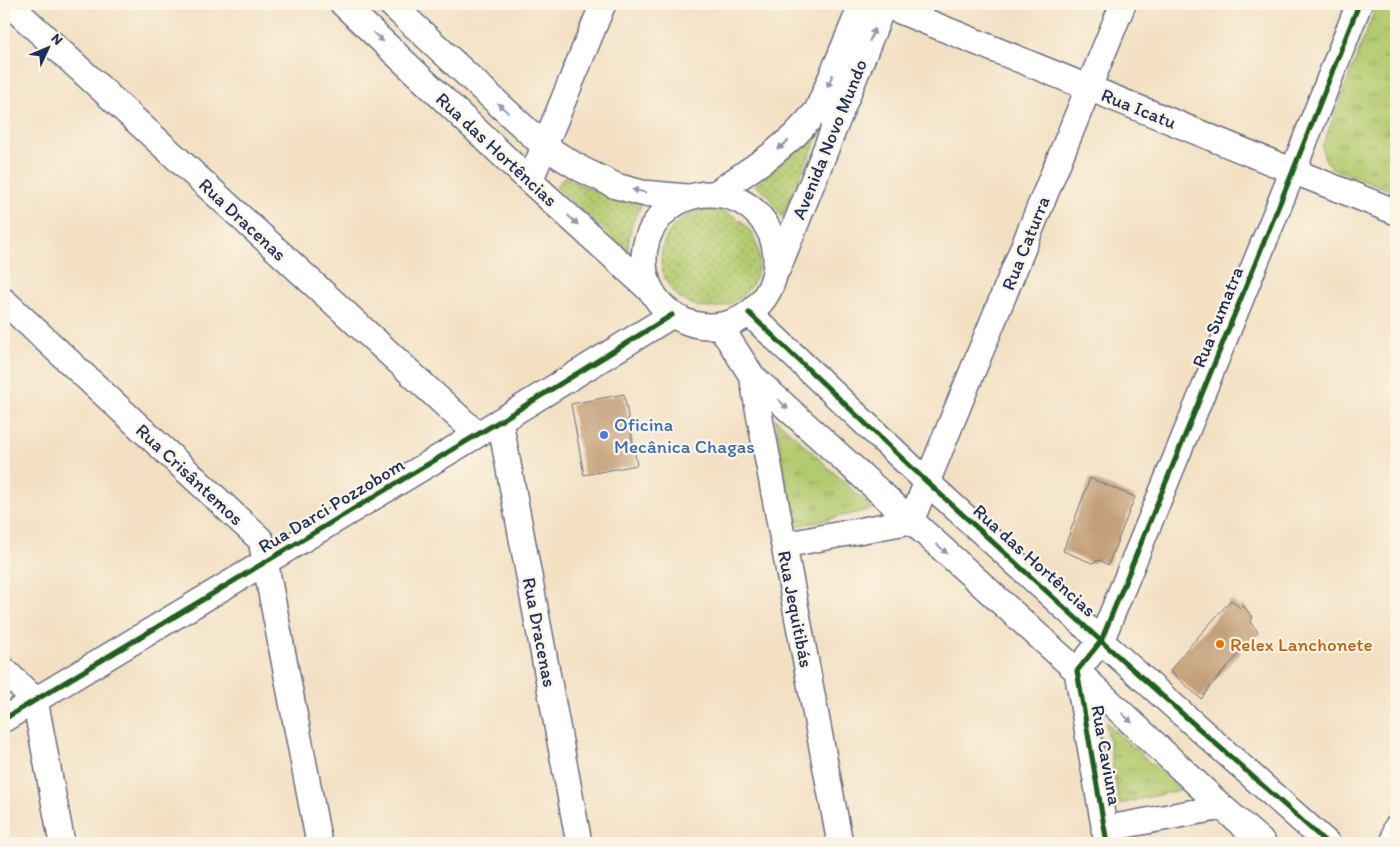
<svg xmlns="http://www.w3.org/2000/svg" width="1400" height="847" font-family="Itim,sans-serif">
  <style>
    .grass { fill: url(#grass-dots); stroke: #687c66 }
    .park { fill: url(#park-tufts); stroke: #687c66 }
    .building { fill: #c4a07a }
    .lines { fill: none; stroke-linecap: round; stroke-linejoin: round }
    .street-casing { stroke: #676d81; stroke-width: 28 }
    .street { stroke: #fff; stroke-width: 25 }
    .cycleway-casing { stroke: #fcf5e5; stroke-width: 8 }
    .cycleway { stroke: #1b5e20; stroke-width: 5 }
    .oneway { fill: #8d97ae }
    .shop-dot { fill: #3f7fe0; stroke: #fcf5e5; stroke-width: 2 }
    .food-dot { fill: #e8710a; stroke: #fcf5e5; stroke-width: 2 }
    .labels { text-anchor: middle; stroke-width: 4.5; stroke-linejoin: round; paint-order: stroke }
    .street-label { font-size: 19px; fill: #1b2f5e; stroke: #fcf5e5 }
    .shop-label { font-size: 19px; fill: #366cbe; stroke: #fcf5e5; text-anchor: start }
    .food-label { font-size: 19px; fill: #c56008; stroke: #fcf5e5; text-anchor: start }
  </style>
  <defs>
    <pattern id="grass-dots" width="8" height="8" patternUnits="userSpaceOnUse" patternTransform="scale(1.25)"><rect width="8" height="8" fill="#b4ca6e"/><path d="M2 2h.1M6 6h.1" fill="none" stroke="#92a45e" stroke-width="1.8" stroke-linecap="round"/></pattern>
    <pattern id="park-tufts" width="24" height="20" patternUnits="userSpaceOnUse" patternTransform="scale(1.25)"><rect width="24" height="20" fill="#b4ca6e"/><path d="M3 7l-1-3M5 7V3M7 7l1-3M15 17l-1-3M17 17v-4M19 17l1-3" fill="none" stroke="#92a45e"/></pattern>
  </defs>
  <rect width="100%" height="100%" fill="#fcf5e5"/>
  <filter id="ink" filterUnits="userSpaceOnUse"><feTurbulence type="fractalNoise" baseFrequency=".02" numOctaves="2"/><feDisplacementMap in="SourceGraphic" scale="10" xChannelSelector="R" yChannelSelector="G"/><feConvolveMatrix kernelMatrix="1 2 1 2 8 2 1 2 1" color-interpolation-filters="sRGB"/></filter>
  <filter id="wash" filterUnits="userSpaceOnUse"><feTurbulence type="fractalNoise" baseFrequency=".0096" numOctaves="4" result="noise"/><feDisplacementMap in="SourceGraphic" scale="20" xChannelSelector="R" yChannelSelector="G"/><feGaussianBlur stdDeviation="1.12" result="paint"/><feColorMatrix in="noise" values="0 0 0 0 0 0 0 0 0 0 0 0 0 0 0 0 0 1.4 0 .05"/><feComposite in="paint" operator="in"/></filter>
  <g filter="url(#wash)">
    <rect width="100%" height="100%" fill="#f3e0c3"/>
    <path class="grass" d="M821,130L782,217L767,194L755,185Z
      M564,177C590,189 614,200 643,203C631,222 629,230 628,252L556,187Z
      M661 259a49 49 0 1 1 98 0a49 49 0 1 1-98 0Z"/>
    <path class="park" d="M1377,4H1396V192L1331,168L1325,159L1322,147Z
      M775,418L873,509L794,527Z
      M1106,722L1180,790L1119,804Z"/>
    <g id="blocks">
      <path class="building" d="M624,394L637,465L584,475L571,404Z
        M1090,478L1135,497L1108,565L1100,560L1092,563L1063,551Z
        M1231,600L1240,608L1243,605L1253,618L1250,622L1258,632L1212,684L1201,699L1170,671L1181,656Z"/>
    </g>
  </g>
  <g filter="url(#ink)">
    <use href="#blocks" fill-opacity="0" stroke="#676d81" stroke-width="1"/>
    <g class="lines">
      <defs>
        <path id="street" d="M9,4L477,434
          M343,4L530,181L652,292
          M391,4L545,147L581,169L616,186L642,193L687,197
          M883,4L1293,171L1396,212
          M530,181L603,4
          M644 260a66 66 0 1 1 132 0a66 66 0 1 1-132 0Z
          M715,194L770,156L795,135L817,111L862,4
          M778,268L884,4
          M4,301L261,540L319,843
          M749,313L927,482L1101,641L1327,843
          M720,326L752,376L1077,671L1222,807L1263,843
          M752,376L840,843
          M500,421L579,843
          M784,545L911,521L1123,4
          M4,670L35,700L62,843
          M4,719L500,421L672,315
          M1104,829L1222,807
          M1107,843L1077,671L1101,641L1293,171L1359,4
          M1394,843L1396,828"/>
      </defs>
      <use href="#street" class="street-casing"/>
      <use href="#street" class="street"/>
      <defs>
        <path id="cycleway" d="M749,313L927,482L1101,641L1327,843
          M4,719L500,421L672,315
          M1107,843L1077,671L1101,641L1293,171L1359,4"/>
      </defs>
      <use href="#cycleway" class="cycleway-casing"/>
      <use href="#cycleway" class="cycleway"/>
    </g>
    <defs><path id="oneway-solid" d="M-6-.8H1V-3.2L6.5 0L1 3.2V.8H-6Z" transform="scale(1.25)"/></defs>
    <g class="oneway">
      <use href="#oneway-solid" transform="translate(872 35) rotate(-68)"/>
      <use href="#oneway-solid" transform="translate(378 37) rotate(43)"/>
      <use href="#oneway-solid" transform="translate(830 81) rotate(113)"/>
      <use href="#oneway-solid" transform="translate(503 108) rotate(-137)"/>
      <use href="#oneway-solid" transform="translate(783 145) rotate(140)"/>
      <use href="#oneway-solid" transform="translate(639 191) rotate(-168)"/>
      <use href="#oneway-solid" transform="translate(573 220) rotate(42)"/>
      <use href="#oneway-solid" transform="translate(783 404) rotate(43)"/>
      <use href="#oneway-solid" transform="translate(942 549) rotate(42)"/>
      <use href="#oneway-solid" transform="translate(1127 718) rotate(43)"/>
    </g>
  </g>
  <circle class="shop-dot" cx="604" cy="435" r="5"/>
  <circle class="food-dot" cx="1220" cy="644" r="5"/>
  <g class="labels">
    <g class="street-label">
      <text transform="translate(1139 108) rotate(22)" y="7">Rua Icatu</text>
      <text transform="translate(829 139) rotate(-68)" y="7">Avenida Novo Mundo</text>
      <text transform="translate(497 149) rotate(43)" y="7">Rua das Hortências</text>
      <text transform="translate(243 219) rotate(43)" y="7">Rua Dracenas</text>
      <text transform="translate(1025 243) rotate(-68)" y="7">Rua Caturra</text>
      <text transform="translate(1217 317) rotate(-68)" y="7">Rua Sumatra</text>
      <text transform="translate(190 474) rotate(43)" y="7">Rua Crisântemos</text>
      <text transform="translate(331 505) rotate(-31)" y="7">Rua Darci Pozzobom</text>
      <text transform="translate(1035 560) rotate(42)" y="7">Rua das Hortências</text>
      <text transform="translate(796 609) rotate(79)" y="7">Rua Jequitibás</text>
      <text transform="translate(540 632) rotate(79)" y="7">Rua Dracenas</text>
      <text transform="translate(1107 755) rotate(80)" y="7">Rua Caviuna</text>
    </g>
    <g class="shop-label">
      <text x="614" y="431">Oficina<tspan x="614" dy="22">Mecânica Chagas</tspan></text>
    </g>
    <g class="food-label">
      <text x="1230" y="651">Relex Lanchonete</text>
    </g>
  </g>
  <rect width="1400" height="847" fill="none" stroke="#fcf5e5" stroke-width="20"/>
  <g transform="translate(48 48) rotate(46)" stroke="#fcf5e5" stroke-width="4" paint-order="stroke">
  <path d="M0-4L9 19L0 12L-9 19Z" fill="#1b2f5e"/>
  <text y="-8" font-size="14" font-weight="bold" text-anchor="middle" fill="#1b2f5e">N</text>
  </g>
</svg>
